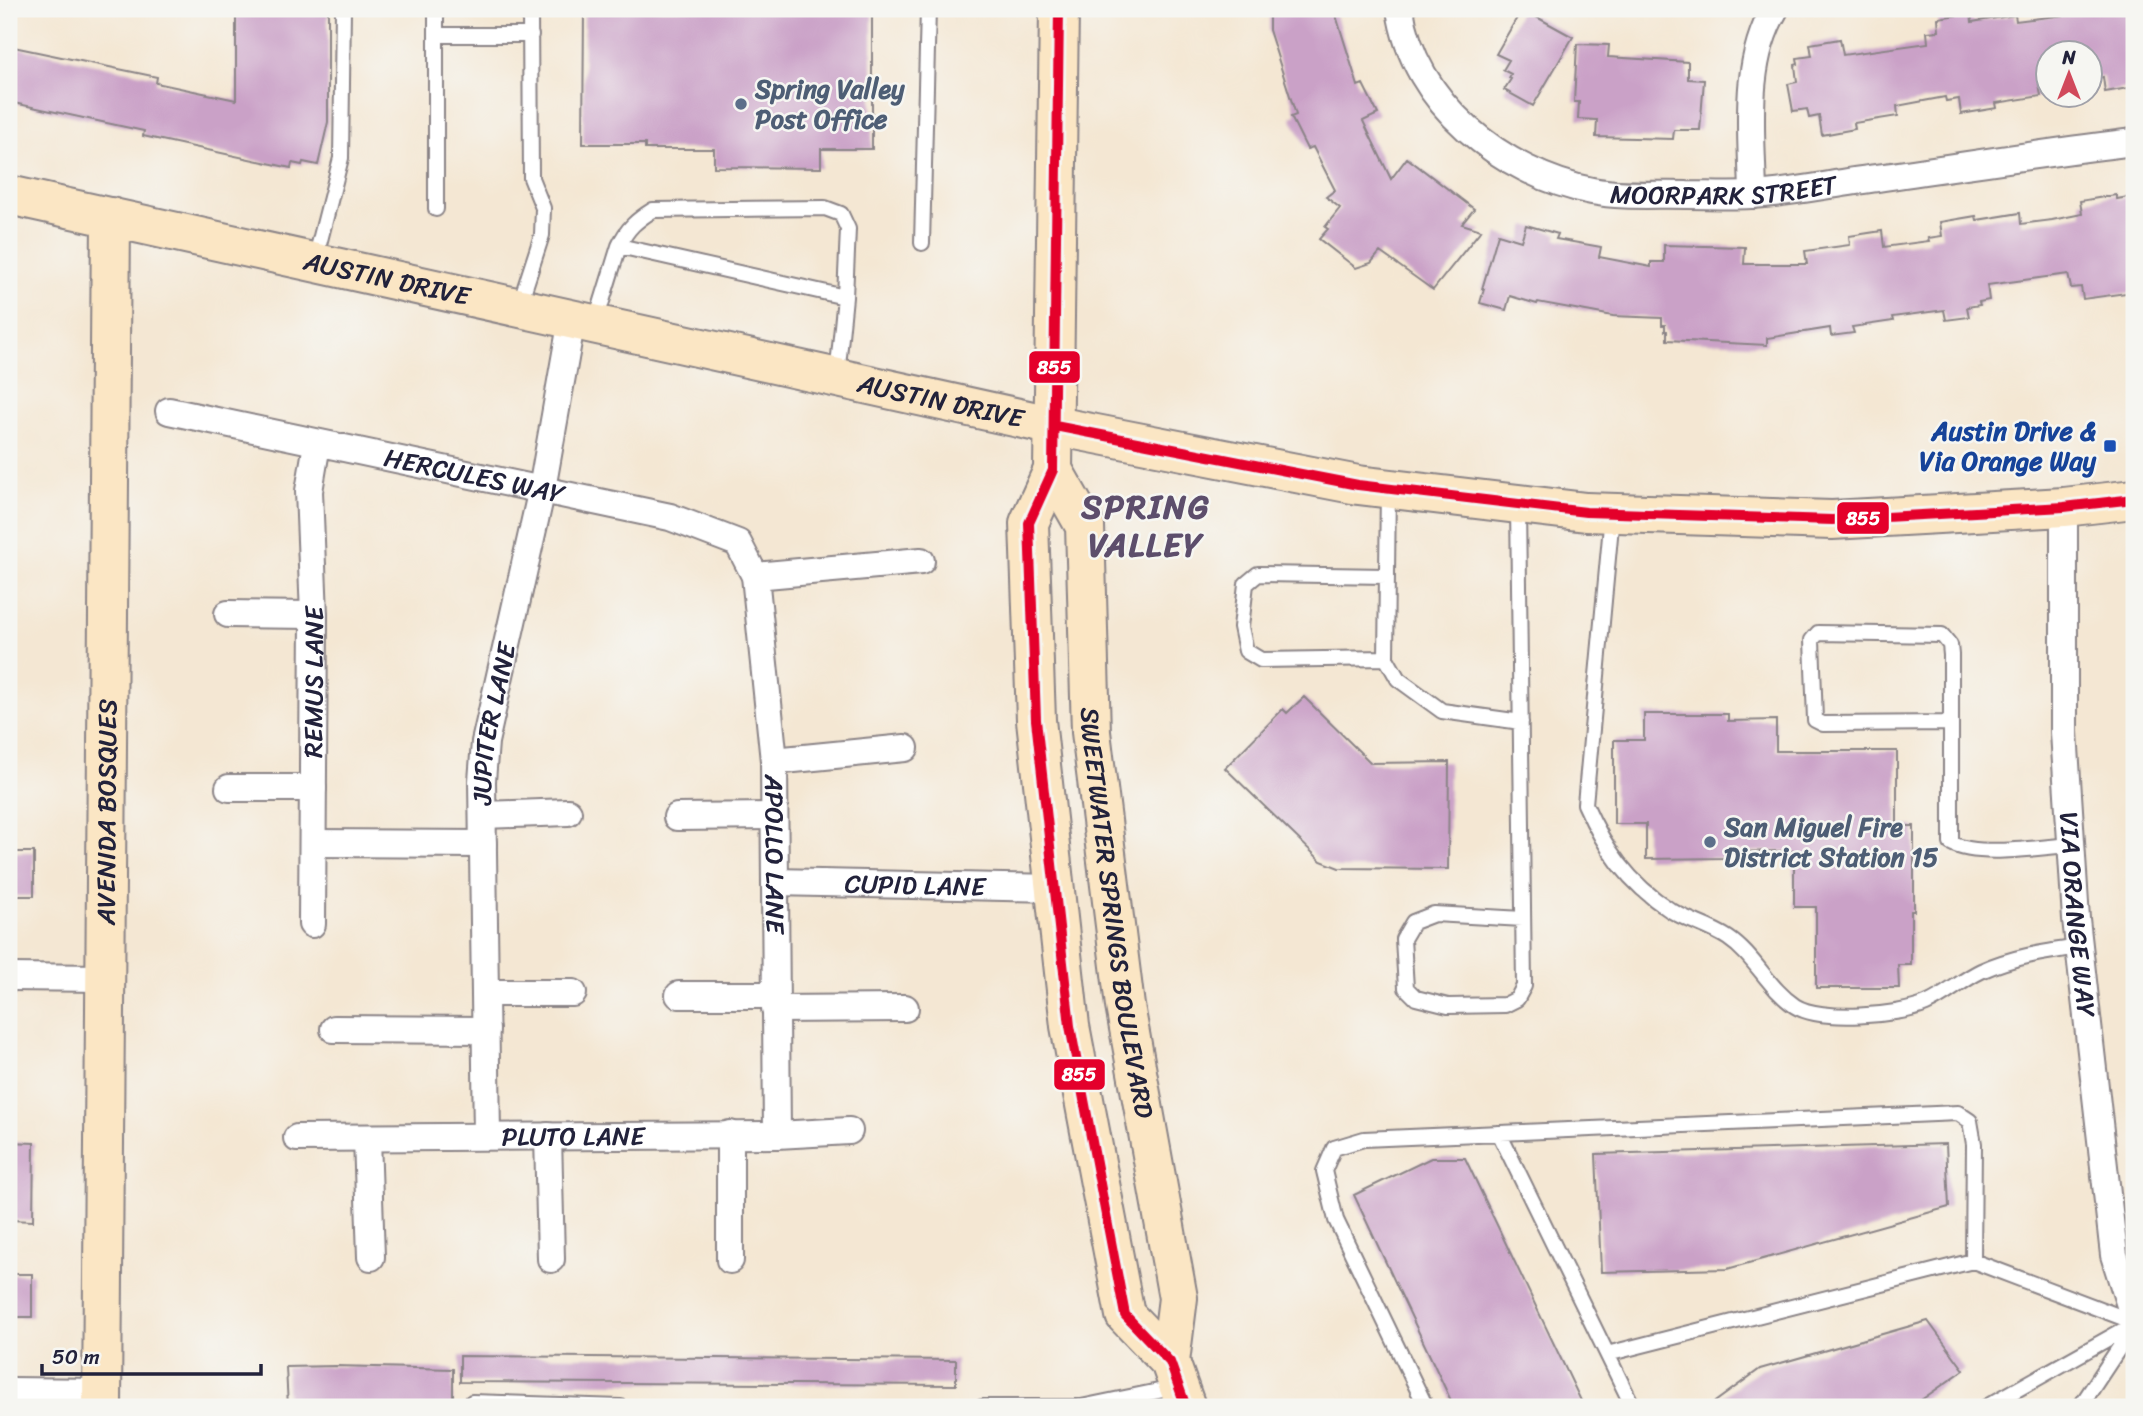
<svg xmlns="http://www.w3.org/2000/svg" width="2143" height="1416" font-family="Sriracha,sans-serif">
  <style>
    .building { fill: #caa1c7 }
    .lines { fill: none; stroke-linecap: round; stroke-linejoin: round }
    .lane-casing { stroke: #8b8487; stroke-width: 18 }
    .street-casing { stroke: #8b8487; stroke-width: 30 }
    .secondary-casing { stroke: #8b8487; stroke-width: 42 }
    .lane { stroke: #fff; stroke-width: 14 }
    .street { stroke: #fff; stroke-width: 26 }
    .secondary { stroke: #fbe6c4; stroke-width: 38 }
    .bus-1-casing { stroke: #f6f6f2; stroke-width: 16 }
    .bus-1 { stroke: #e4002b; stroke-width: 10 }
    .service-dot { fill: #5c6f8a; stroke: #f6f6f2; stroke-width: 2.5 }
    .transit-dot { fill: #1a4fb4; stroke: #f6f6f2; stroke-width: 2.5 }
    .labels { text-anchor: middle; stroke-width: 5; stroke-linejoin: round; paint-order: stroke }
    .service-label { font-size: 26px; font-weight: bold; fill: #4e5e75; stroke: #f6f6f2; text-anchor: start }
    .street-label { font-size: 26px; fill: #22223b; stroke: #f6f6f2 }
    .transit-label { font-size: 26px; font-weight: bold; fill: #164399; stroke: #f6f6f2; text-anchor: end }
    .district-label { font-size: 33px; font-weight: bold; letter-spacing: 2px; fill: #5d4e6c; stroke: #f6f6f2 }
    .line-badge { stroke: #f6f6f2; stroke-width: 2.5 }
    .badge-label { font-size: 19px; text-anchor: middle; font-weight: bold; fill: #fff }
  </style>
  <rect width="100%" height="100%" fill="#f6f6f2"/>
  <filter id="ink" filterUnits="userSpaceOnUse"><feTurbulence type="fractalNoise" baseFrequency=".0143" numOctaves="2"/><feDisplacementMap in="SourceGraphic" scale="14" xChannelSelector="R" yChannelSelector="G"/><feConvolveMatrix kernelMatrix="1 2 1 2 8 2 1 2 1" color-interpolation-filters="sRGB"/></filter>
  <filter id="wash" filterUnits="userSpaceOnUse"><feTurbulence type="fractalNoise" baseFrequency=".00686" numOctaves="4" result="noise"/><feDisplacementMap in="SourceGraphic" scale="28" xChannelSelector="R" yChannelSelector="G"/><feGaussianBlur stdDeviation="1.57" result="paint"/><feColorMatrix in="noise" values="0 0 0 0 0 0 0 0 0 0 0 0 0 0 0 0 0 1.4 0 .05"/><feComposite in="paint" operator="in"/></filter>
  <g filter="url(#wash)">
    <rect width="100%" height="100%" fill="#f4e7d3"/>
    <g id="blocks">
      <path class="building" d="M236,9H328V122L318,165L303,162L302,165L292,163L291,168L143,136L144,131L9,102V46L157,77L156,83L236,100Z
        M584,9H872V149H821V168L714,167V149H645V144H583Z
        M1269,9H1334L1358,86L1363,84L1378,114L1363,121L1391,179L1407,158L1474,209L1462,224L1481,230L1433,290L1380,252L1371,263L1356,268L1319,239L1328,229L1325,227L1340,208L1326,197L1335,190L1313,147L1307,149L1291,117L1296,115L1269,30Z
        M1522,9L1573,37L1533,106L1504,90L1511,79L1509,78L1511,74L1503,70L1509,60L1496,54Z
        M2073,9H2129L2134,42V87L2105,92L2103,77L2090,79V52H2048V83L2039,85L2041,96L1996,103L1997,108L1961,114L1959,99L1946,101L1945,97L1897,106L1898,116L1854,123L1855,129L1822,135L1819,116L1809,118L1807,109L1793,111L1788,84L1797,82L1795,65L1798,64L1797,58L1812,56L1810,44L1840,39L1843,55L1928,43L1927,32L1939,31L1938,18L1971,13L1972,22L2015,15L2016,21L2074,14Z
        M1577,44L1609,45L1608,57L1688,62V79L1704,80L1700,130H1674L1673,139L1596,137L1597,120L1578,119L1579,102H1574Z
        M2116,195L2117,199L2134,196V292L2083,299L2081,287L2071,288L2068,274L1987,285L1989,300L1979,302L1980,305L1967,307L1969,317L1946,320L1944,310L1892,317L1893,321L1852,327L1854,333L1831,336L1830,328L1767,338V345L1667,340V331H1665V325H1662V318L1613,316L1538,302L1537,304L1510,296L1506,310L1480,303L1484,289H1482L1498,234L1521,241L1526,225L1558,234L1556,239L1601,247L1599,257L1651,267V262H1664V245L1745,247L1744,264H1807L1805,251L1850,245L1849,236L1882,231L1884,247L1929,241L1928,238L1942,236L1940,222L1976,216L1977,220L2020,213L2021,224L2052,220L2082,214L2080,201Z
        M1304,697L1371,763L1449,762L1448,869L1339,868L1321,861L1225,768L1283,709L1287,713Z
        M1644,714H1728V721L1776,720V751H1897V826H1914V911H1911V965H1898L1899,988H1816V907H1794V851L1725,852V858L1646,859V824H1614V740H1644Z
        M9,852H34V896H9Z
        M9,1142L34,1143L33,1221L9,1220Z
        M1946,1144L1949,1207L1727,1269L1601,1272L1596,1154Z
        M1431,1158H1465L1584,1407H1454L1354,1195Z
        M9,1274H32V1317H9Z
        M1928,1321L1964,1370L1911,1407H1708L1760,1369Z
        M460,1356L956,1360V1385L460,1382Z
        M336,1366L453,1369V1407H288L286,1367Z"/>
    </g>
  </g>
  <g filter="url(#ink)">
    <use href="#blocks" fill-opacity="0" stroke="#8b8487" stroke-width="2"/>
    <g class="lines">
      <defs>
        <path id="lane" d="M436,9V209
          M436,35H531
          M922,243L928,9
          M619,246C627,228 637,220 653,210L825,208L841,214L848,229L845,297
          M315,260L341,158L343,9
          M519,306L542,235L543,208L531,178L530,9
          M595,324L619,246L845,297L837,376
          M1388,489L1386,658L1398,679L1442,711L1521,722
          M1518,506L1524,986L1517,999L1505,1005L1448,1006L1416,998L1406,988L1403,939L1413,922L1434,914L1523,919
          M1612,515L1585,804C1605,849 1628,883 1670,910C1688,921 1710,926 1728,938C1755,956 1768,988 1795,1006C1820,1022 1899,1016 1926,1004C1945,996 1962,980 1981,971C2012,957 2045,952 2079,947
          M1386,658L1261,660L1246,651L1241,627L1246,584L1258,574L1387,576
          M1951,723L1823,724L1815,720L1812,640L1818,633L1942,635L1950,645L1951,655V843C1978,858 2039,847 2071,845
          M1499,1133L1633,1407
          M1607,1354L1973,1261L2134,1322
          M472,1402L621,1407
          M982,1407H1081L1178,1387
          M1426,1407L1336,1220L1324,1171L1334,1148L1364,1139L1958,1113L1970,1121L1974,1144L1973,1261
          M1986,1407L2134,1324
          M2080,1407L2133,1327"/>
        <g id="street">
          <path id="s1" d="M1400,9C1413,103 1503,174 1592,191C1623,197 1655,194 1687,195C1708,195 1729,196 1751,195C1792,193 1835,183 1877,178C1963,166 2048,152 2134,142"/>
          <path d="M1753,195C1752,133 1742,64 1775,9"/>
          <path id="s2" d="M169,411L670,517L738,543L755,576L774,761L777,1135"/>
          <path id="s3" d="M2064,507V732L2076,919L2114,1255L2134,1318"/>
          <path d="M755,576L921,561"/>
          <path d="M228,614L314,615"/>
          <path d="M774,761L905,748"/>
          <path d="M229,788H313"/>
          <path d="M483,815L568,812"/>
          <path d="M677,817L774,816"/>
          <path d="M313,843L483,844"/>
          <path id="s4" d="M775,882L1055,888"/>
          <path id="s5" d="M312,924L314,615L309,491L317,444"/>
          <path d="M9,977L104,978"/>
          <path d="M485,993H573"/>
          <path d="M679,995H775"/>
          <path d="M775,1009L905,1008"/>
          <path d="M334,1029L486,1030"/>
          <path d="M730,1134V1260"/>
          <path id="s6" d="M487,1136L482,781L485,742L542,489L572,319"/>
          <path d="M548,1136L551,1259"/>
          <path id="s7" d="M297,1138L777,1135L849,1131"/>
          <path d="M367,1138L371,1257"/>
          <path d="M9,1391L102,1392"/>
        </g>
        <g id="secondary">
          <path d="M1059,9L1053,470L1029,523L1036,720L1070,1026L1125,1315L1170,1362L1186,1407"/>
          <path id="s8" d="M9,195L1055,426L1358,485L1586,512L1832,520L2064,507L2134,499"/>
          <path id="s9" d="M1053,470L1085,526L1091,732L1125,1006L1178,1298L1170,1362"/>
          <path id="s10" d="M102,1407L111,217"/>
        </g>
      </defs>
      <use href="#lane" class="lane-casing"/>
      <use href="#street" class="street-casing"/>
      <use href="#secondary" class="secondary-casing"/>
      <use href="#lane" class="lane"/>
      <use href="#street" class="street"/>
      <use href="#secondary" class="secondary"/>
      <defs>
        <path id="bus-1" d="M1059,9L1053,470L1029,523L1036,720L1070,1026L1125,1315L1170,1362L1186,1407
          M1055,426L1358,485L1586,512L1832,520L2064,507L2134,499"/>
      </defs>
      <use href="#bus-1" class="bus-1-casing"/>
      <use href="#bus-1" class="bus-1"/>
    </g>
  </g>
  <g class="service-dot">
    <circle cx="741" cy="104" r="7"/>
    <circle cx="1710" cy="842" r="7"/>
  </g>
  <rect class="transit-dot" x="2103" y="439" width="14" height="14" rx="3.5"/>
  <g class="labels">
    <g class="service-label">
      <text x="755" y="98">Spring Valley<tspan x="755" dy="30">Post Office</tspan></text>
      <text x="1724" y="836">San Miguel Fire<tspan x="1724" dy="30">District Station 15</tspan></text>
    </g>
    <g class="street-label">
      <text dy="9" stroke="none"><textPath href="#s1" startOffset="413">MOORPARK STREET</textPath></text>
      <text dy="9" stroke="none"><textPath href="#s8" startOffset="387">AUSTIN DRIVE</textPath></text>
      <text dy="9" stroke="none"><textPath href="#s8" startOffset="954">AUSTIN DRIVE</textPath></text>
      <text dy="9" stroke="none"><textPath href="#s2" startOffset="312">HERCULES WAY</textPath></text>
      <text dy="9" stroke="none"><textPath href="#s5" startOffset="242">REMUS LANE</textPath></text>
      <text dy="9" stroke="none"><textPath href="#s6" startOffset="413">JUPITER LANE</textPath></text>
      <text dy="9" stroke="none"><textPath href="#s10" startOffset="595">AVENIDA BOSQUES</textPath></text>
      <text dy="9" stroke="none"><textPath href="#s2" startOffset="901">APOLLO LANE</textPath></text>
      <text dy="9" stroke="none"><textPath href="#s4" startOffset="140">CUPID LANE</textPath></text>
      <text dy="9" stroke="none"><textPath href="#s9" startOffset="453">SWEETWATER SPRINGS BOULEVARD</textPath></text>
      <text dy="9" stroke="none"><textPath href="#s3" startOffset="408">VIA ORANGE WAY</textPath></text>
      <text dy="9" stroke="none"><textPath href="#s7" startOffset="276">PLUTO LANE</textPath></text>
    </g>
    <g class="transit-label">
      <text x="2096" y="440">Austin Drive &amp;<tspan x="2096" dy="30">Via Orange Way</tspan></text>
    </g>
    <g class="district-label">
      <text x="1146" y="518">SPRING<tspan x="1146" dy="38">VALLEY</tspan></text>
    </g>
  </g>
  <g class="line-badge">
    <rect x="1028" y="350" width="53" height="34" rx="7" fill="#e4002b"/>
    <rect x="1836" y="501" width="54" height="34" rx="7" fill="#e4002b"/>
    <rect x="1053" y="1058" width="53" height="33" rx="7" fill="#e4002b"/>
  </g>
  <g class="badge-label">
    <text x="1054" y="374">855</text>
    <text x="1863" y="525">855</text>
    <text x="1079" y="1081">855</text>
  </g>
  <rect width="2143" height="1416" fill="none" stroke="#f6f6f2" stroke-width="35"/>
  <g transform="translate(2069 74)"><circle r="33" fill="#f6f6f2" stroke="#a1a1a9" stroke-width="2"/>
  <path d="M0-5L12 26L0 18L-12 26Z" fill="#d1495b"/>
  <text y="-10" font-size="19" font-weight="bold" text-anchor="middle" fill="#22223b">N</text>
  </g>
  <path d="M42 1364v10h219v-10" fill="none" stroke="#22223b" stroke-width="3.5"/>
  <text x="52" y="1364" font-size="21" fill="#22223b" stroke="#f6f6f2" stroke-width="5" paint-order="stroke">50 m</text>
</svg>
